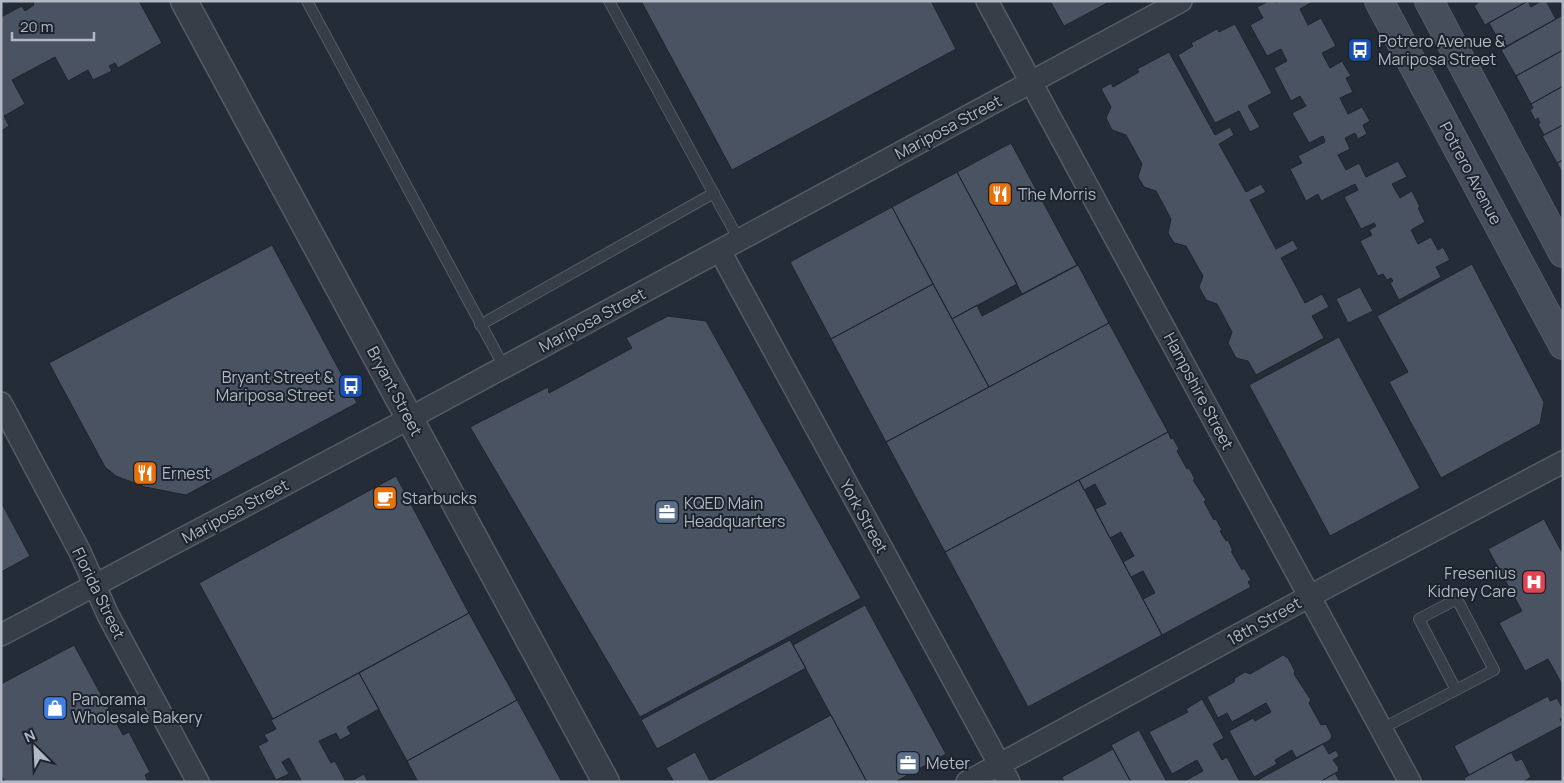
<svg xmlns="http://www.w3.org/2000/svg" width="1564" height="783" font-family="Manrope,sans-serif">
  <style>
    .building { fill: #4a5361; stroke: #1e252f }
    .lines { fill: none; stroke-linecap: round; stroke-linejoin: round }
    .service-casing { stroke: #555c66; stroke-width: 12 }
    .minor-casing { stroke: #555c66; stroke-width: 24 }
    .tertiary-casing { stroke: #555c66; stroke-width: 29 }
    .secondary-casing { stroke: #555c66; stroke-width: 30 }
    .service { stroke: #373e48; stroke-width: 10 }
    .minor { stroke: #373e48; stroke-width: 21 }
    .tertiary { stroke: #373e48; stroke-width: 26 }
    .secondary { stroke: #464d5b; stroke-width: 28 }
    .labels { text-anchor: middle; stroke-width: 4; stroke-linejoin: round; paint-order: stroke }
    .poi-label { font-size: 16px; fill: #b2b9c4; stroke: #1c232d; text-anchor: start }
    .street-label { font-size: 16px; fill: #b2b9c4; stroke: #1c232d }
  </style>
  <rect width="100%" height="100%" fill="#242c38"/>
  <path class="building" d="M34,1H139L162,43L118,68L115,63L109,66L112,71L93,80L88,70L68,81L55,57L12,80L25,104L4,116L9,126L1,131V17L22,6L25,11L34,5L33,2Z
    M641,1H931L956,49L732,170Z
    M1050,1H1111L1064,26Z
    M1269,1H1275L1276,3L1279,1H1311L1312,2L1300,9L1308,25L1321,18L1336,46L1322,53L1330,68L1342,61L1351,76L1346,78L1353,92L1340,98L1348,114L1362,107L1370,121L1363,125L1367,134L1358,139L1355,133L1345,138L1350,149L1338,155L1346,170L1359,163L1366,177L1398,161L1407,177L1392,184L1400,198L1412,191L1420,207L1418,208L1425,222L1411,230L1418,244L1431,237L1438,250L1443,247L1450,260L1436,267L1441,277L1399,300L1390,283L1393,281L1391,278L1387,280L1383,274L1378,276L1360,241L1372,235L1369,230L1376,226L1374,223L1361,229L1344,197L1358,190L1355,184L1321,201L1318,194L1306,201L1290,169L1302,163L1298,156L1325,142L1323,136L1309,143L1292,113L1306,106L1300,96L1291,101L1274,68L1287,61L1281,49L1267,56L1250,25L1263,18L1257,7Z
    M1477,1H1528L1485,25L1474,6L1478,3Z
    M1528,1L1531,7L1541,1H1546L1556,19L1503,48L1489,23Z
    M1563,15V50L1516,76L1501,50Z
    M1235,24L1272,93L1248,106L1260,127L1250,132L1239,111L1215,123L1178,55L1193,46L1191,43L1217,29L1219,32Z
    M1563,50V86L1531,104L1516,76Z
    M1169,52L1215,135L1230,127L1234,135L1219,144L1246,192L1261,184L1266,192L1250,200L1276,249L1293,240L1298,249L1281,258L1305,303L1322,294L1329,307L1312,316L1324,338L1256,375L1248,361L1236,358L1228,343L1232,332L1217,304L1206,300L1199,287L1203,276L1186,246L1174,243L1168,233L1171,219L1156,191L1144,187L1138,177L1142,164L1126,135L1112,130L1106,118L1111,107L1101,89L1111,83L1113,87L1139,72L1137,69Z
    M1563,86V125L1544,135L1538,124L1540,123L1538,118L1535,120L1530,110L1533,108L1531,104Z
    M1563,125V160L1557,163L1542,136Z
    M1011,143L1077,265L1022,294L957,172Z
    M1563,160V175L1557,163Z
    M957,172L1017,284L952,319L892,207Z
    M892,207L933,284L831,339L790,262Z
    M272,245L357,403L186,495L145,487L116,476L105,467L49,363Z
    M1472,264L1544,402L1540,424L1441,478L1389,382L1408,372L1377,316Z
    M1078,265L1109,323L989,387L952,319L977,305L982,316Z
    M933,284L989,387L886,442L831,339Z
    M1360,287L1373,311L1348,323L1336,299Z
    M668,316L706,321L861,598L640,717L470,427L548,387L549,393L632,348L626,338Z
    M1109,323L1168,432L945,552L886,442Z
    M1339,337L1420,488L1330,536L1249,385Z
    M1168,432L1171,439L1173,438L1179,449L1177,451L1187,469L1189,468L1195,479L1193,480L1206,500L1204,502L1214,520L1216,519L1222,530L1220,531L1226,541L1228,540L1233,551H1231L1242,570L1244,568L1251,580L1248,582L1251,587L1162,635L1143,599L1155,593L1143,571L1131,577L1123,562L1134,556L1121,532L1110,538L1095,509L1106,504L1095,484L1084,490L1079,480Z
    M396,476L469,613L273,719L199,583Z
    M1079,480L1162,635L1028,707L945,552Z
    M1,502L30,556L1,572Z
    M1544,519L1563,554V686L1548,659L1525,671L1499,623L1522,611L1488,549Z
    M865,605L946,754L895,782H867L793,645Z
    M469,613L517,700L407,761L359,673Z
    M790,640L806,668L657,749L641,720Z
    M74,645L123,735L129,732L150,772L145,775L148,782H5L1,775V684Z
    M1283,655L1288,658L1295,671L1294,674L1311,700L1309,703L1321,725L1326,724L1332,736L1330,740L1296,758L1292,750L1275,760L1277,764L1254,777L1229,731L1253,718L1255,721L1271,712L1266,703L1232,722L1227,713L1218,718L1207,697L1234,682L1235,678L1245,672L1250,674Z
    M359,673L379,709L347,727L351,734L340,740L336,733L319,741L331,763L335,761L346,782H302L289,758L282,762L289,774L276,780L258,746L268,741L264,735L276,729L271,720Z
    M1548,696L1550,701L1557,698L1563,709V717L1560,719L1563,725L1469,775L1454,746Z
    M1202,699L1224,738L1213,744L1222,760L1227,757L1240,782H1183L1203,771L1197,760L1172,774L1149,732L1188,712L1186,709Z
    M517,700L562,782H418L407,761Z
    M831,715L867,782H674L666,768L695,752L710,781Z
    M1139,730L1167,782H1131L1111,745Z
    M1323,744L1329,754L1336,750L1339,756L1333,760L1339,768L1338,769L1339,771L1320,782L1256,781Z
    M1113,749L1131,782H1064L1062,777Z
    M1511,752L1516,761L1522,759L1531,777L1523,782H1466L1464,778Z
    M1335,773L1340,782H1320Z
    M364,774L368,782H349Z"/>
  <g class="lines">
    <defs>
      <path id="service" d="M307,1L504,367
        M609,1L739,240
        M480,325L714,193
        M1381,729L1456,690L1419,619L1457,599L1494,670L1456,690"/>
      <path id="minor" d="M987,1L1410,782
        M720,251L1009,782
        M1,403L80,552L108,615L198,782
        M1,635L410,418L1181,1
        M967,782L1310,596L1563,462"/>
      <path id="tertiary" d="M184,1L606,782"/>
      <path id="secondary" d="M1379,1L1563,345
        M1429,1L1563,253"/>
    </defs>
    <use href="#service" class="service-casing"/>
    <use href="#minor" class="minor-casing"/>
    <use href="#tertiary" class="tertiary-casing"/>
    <use href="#secondary" class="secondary-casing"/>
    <use href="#service" class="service"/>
    <use href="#minor" class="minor"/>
    <use href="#tertiary" class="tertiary"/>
    <use href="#secondary" class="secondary"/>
  </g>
  <defs>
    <symbol id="bus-square" viewBox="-11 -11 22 22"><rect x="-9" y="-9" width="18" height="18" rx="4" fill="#1a4fb4" stroke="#1c232d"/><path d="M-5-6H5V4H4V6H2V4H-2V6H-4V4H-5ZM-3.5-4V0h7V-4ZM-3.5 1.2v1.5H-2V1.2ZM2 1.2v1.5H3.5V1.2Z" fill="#fff"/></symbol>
    <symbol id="restaurant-square" viewBox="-11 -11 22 22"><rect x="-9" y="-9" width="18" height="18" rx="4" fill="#e8710a" stroke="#1c232d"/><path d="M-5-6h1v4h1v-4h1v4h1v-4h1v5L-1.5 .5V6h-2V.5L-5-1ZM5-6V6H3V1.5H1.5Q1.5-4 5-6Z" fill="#fff"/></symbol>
    <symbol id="cafe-square" viewBox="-11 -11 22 22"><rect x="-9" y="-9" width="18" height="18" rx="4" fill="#e8710a" stroke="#1c232d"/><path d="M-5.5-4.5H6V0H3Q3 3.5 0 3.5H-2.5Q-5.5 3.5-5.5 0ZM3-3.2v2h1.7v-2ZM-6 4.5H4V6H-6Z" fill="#fff"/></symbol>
    <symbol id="office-square" viewBox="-11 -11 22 22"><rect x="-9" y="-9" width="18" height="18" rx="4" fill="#5c6f8a" stroke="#1c232d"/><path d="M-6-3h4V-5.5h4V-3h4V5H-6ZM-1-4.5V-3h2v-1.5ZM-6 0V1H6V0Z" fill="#fff"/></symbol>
    <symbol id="hospital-square" viewBox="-11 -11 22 22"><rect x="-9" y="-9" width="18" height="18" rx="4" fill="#e0444e" stroke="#1c232d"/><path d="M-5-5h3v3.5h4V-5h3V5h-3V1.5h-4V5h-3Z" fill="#fff"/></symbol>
    <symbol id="shop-square" viewBox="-11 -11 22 22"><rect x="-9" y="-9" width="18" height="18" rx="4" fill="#3f7fe0" stroke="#1c232d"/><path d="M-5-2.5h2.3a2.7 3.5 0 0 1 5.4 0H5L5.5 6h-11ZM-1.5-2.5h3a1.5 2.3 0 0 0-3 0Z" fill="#fff"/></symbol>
  </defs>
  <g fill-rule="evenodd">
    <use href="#bus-square" x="1346" y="36" width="28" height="28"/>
    <use href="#restaurant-square" x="986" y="180" width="28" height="28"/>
    <use href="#bus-square" x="337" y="372" width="28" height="28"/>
    <use href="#restaurant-square" x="131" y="459" width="28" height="28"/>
    <use href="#cafe-square" x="371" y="484" width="28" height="28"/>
    <use href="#office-square" x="653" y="498" width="28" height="28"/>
    <use href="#hospital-square" x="1520" y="568" width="28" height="28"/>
    <use href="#shop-square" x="41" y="694" width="28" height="28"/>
    <use href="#office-square" x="894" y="749" width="28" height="28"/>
  </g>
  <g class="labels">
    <g class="poi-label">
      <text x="1378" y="47">Potrero Avenue &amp;<tspan x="1378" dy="18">Mariposa Street</tspan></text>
      <text x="1018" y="200">The Morris</text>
      <text x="334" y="383" text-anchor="end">Bryant Street &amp;<tspan x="334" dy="18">Mariposa Street</tspan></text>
      <text x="162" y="479">Ernest</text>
      <text x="402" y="504">Starbucks</text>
      <text x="684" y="509">KQED Main<tspan x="684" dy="18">Headquarters</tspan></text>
      <text x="1516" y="579" text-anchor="end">Fresenius<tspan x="1516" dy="18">Kidney Care</tspan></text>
      <text x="72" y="705">Panorama<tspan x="72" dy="18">Wholesale Bakery</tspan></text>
      <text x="926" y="769">Meter</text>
    </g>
    <g class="street-label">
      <text transform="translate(948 127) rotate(-28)" y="6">Mariposa Street</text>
      <text transform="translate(1471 173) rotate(62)" y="6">Potrero Avenue</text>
      <text transform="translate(592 320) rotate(-28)" y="6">Mariposa Street</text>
      <text transform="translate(395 391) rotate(62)" y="6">Bryant Street</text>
      <text transform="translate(1199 391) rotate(62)" y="6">Hampshire Street</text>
      <text transform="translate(235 511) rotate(-28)" y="6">Mariposa Street</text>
      <text transform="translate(864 516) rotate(61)" y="6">York Street</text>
      <text transform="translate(99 593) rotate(64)" y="6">Florida Street</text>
      <text transform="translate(1264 621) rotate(-29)" y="6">18th Street</text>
    </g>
  </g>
  <rect width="1564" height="783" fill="none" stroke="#b2b9c4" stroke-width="5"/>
  <g transform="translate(35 748) rotate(336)" stroke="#1c232d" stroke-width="4" paint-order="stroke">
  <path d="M0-4L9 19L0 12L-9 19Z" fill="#b2b9c4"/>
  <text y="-8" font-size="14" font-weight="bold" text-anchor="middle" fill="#b2b9c4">N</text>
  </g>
  <path d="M12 32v8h82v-8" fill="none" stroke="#b2b9c4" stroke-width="2.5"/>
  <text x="20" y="32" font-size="15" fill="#b2b9c4" stroke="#1c232d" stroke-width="4" paint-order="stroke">20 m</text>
</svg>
